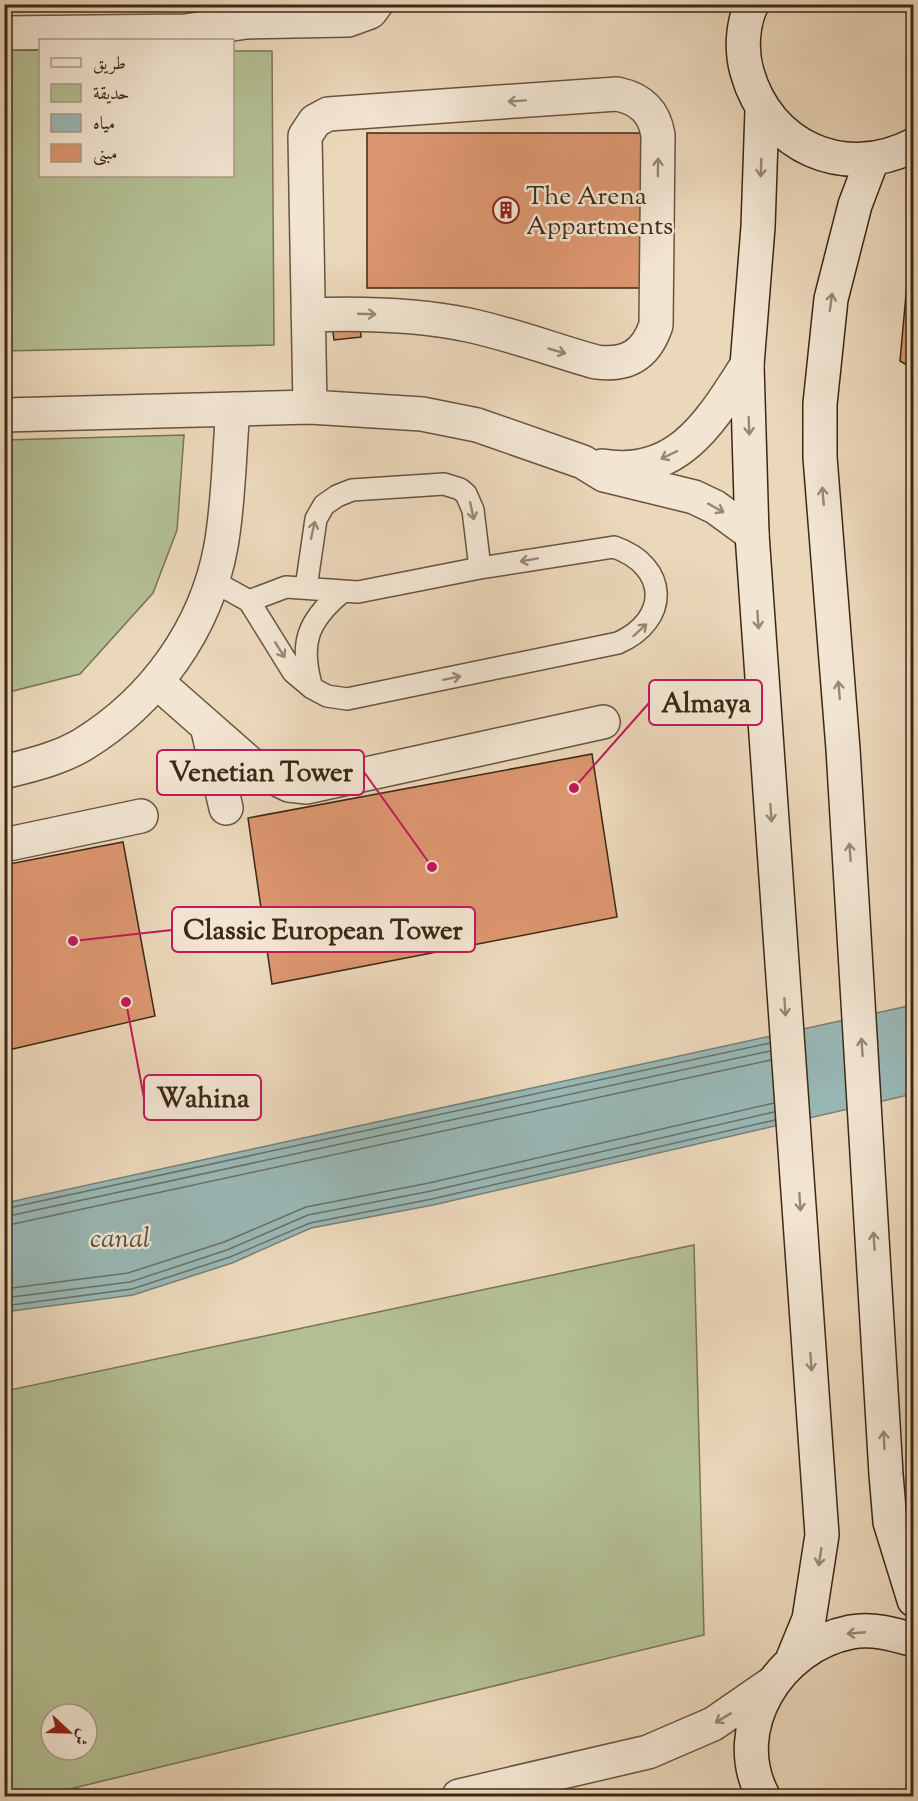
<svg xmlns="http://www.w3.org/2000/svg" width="918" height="1801" font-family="'Sorts Mill Goudy',Amiri,serif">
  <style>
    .green { fill: #b3bf93; stroke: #787454; stroke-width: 1.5; fill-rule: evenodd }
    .water { fill: #99b8b6; stroke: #747f76; stroke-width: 1.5 }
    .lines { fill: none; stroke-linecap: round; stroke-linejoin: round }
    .shore { stroke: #6a7066; stroke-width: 1.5 }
    .building { fill: #dc966f; stroke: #3c2916; stroke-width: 1.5 }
    .service-casing { stroke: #68543f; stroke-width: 24 }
    .minor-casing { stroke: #68543f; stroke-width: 36 }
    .tertiary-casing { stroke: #68543f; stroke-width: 36 }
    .secondary-casing { stroke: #3c2916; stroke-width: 36 }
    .service { stroke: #f2e5d2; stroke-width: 21 }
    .minor { stroke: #f2e5d2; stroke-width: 33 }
    .tertiary { stroke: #f2e5d2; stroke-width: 33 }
    .secondary { stroke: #f2e5d2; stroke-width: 33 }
    .oneway { stroke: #978774 }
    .labels { text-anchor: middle; stroke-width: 5; stroke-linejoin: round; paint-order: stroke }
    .poi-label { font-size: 26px; fill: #3c2916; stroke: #f2e5d2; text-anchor: start }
    .water-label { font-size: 27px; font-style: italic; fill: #534d3e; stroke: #f2e5d2 }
    .leader { fill: none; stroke: #c2185b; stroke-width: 2 }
    .callout-dot { fill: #c2185b; stroke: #f2e5d2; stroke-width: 2 }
    .callout { fill: #f2e5d2; stroke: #c2185b; stroke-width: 2 }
    .callout-label { font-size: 27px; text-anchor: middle; font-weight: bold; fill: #3c2916 }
  </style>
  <rect width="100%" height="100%" fill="#ebd7ba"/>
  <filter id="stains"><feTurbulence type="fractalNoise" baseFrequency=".00333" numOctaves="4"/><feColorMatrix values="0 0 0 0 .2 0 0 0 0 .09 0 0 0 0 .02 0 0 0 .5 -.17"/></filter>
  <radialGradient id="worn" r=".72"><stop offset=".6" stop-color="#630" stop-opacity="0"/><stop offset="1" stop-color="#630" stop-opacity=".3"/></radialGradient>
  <path class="green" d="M4,49L40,50V176H232L233,51H272L274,345L5,351Z
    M184,435L177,530L153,593L80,674L5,693V440Z
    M694,1245L704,1635L41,1796H5V1391ZM51,1714H87V1750H51Z"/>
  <path class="water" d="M913,1005V1094L433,1205L311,1228L232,1263L133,1295L5,1312V1203Z"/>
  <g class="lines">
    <path class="shore" d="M4,1209L770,1043
      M4,1217L770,1051
      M4,1226L771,1060
      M4,1289L128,1273L224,1242L306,1207L429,1183L774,1103
      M4,1298L130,1282L227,1250L308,1215L431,1191L774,1112
      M4,1306L132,1289L230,1257L310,1223L432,1199L775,1120"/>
  </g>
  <path class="building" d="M367,133H646V288H367Z
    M912,228H914V369L900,361Z
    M359,314L361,337L334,340L331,317Z
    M908,571H914V649Z
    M592,754L617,917L272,984L248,818Z
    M123,842L155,1016L4,1051V865Z"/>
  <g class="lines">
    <defs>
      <path id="service" d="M213,581L249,601L293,672L312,688L327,696L347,699L618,643C670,620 669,566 614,547L480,568L358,592L286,587L249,601
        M306,588L316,519L324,505L337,496L352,490L444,484L460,489L466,494L473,510L480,568
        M312,688C299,644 307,621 342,592"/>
      <path id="minor" d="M4,33L185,31L246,22L348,20L370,12L376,4
        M308,315C362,313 415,314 468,325C511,334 553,350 596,362C627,366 646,355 656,325L658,135C654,111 641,99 617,94L328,114L315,121L305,136L310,407
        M4,415L310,407L422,414L477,425L583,462L604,475L694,497L715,507L752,534
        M602,466C679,479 712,419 747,365
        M157,682L256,769L289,785L307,787L603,722
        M207,726L226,808
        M4,772C31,765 58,759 82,745C154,701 206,629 221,546C229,501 229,454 233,409
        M4,845L141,816"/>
      <path id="tertiary" d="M459,1796L648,1752L713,1724L771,1684"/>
      <path id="secondary" d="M752,4C742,24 741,51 747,72C768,147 844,181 914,145
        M762,110L758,227L747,365L752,534L822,1535L809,1619L793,1658
        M872,160L855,205L831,299L820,404V457L843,749L886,1474L890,1522L914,1600
        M763,1796C727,1728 779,1646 851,1632C872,1628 893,1634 914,1640"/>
    </defs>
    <use href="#service" class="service-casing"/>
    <use href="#minor" class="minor-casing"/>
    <use href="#tertiary" class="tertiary-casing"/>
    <use href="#secondary" class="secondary-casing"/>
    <use href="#service" class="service"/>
    <use href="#minor" class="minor"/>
    <use href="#tertiary" class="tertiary"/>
    <use href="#secondary" class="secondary"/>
  </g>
  <defs><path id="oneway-shaft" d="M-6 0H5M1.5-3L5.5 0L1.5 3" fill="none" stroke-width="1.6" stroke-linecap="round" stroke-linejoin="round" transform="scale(1.5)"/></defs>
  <g class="oneway">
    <use href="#oneway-shaft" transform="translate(517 101) rotate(176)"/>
    <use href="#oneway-shaft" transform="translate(658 167) rotate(-89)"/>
    <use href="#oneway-shaft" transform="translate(761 168) rotate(92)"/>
    <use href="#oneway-shaft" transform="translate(831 302) rotate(-82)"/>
    <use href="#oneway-shaft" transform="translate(367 314) rotate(2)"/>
    <use href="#oneway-shaft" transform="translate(557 351) rotate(16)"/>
    <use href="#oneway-shaft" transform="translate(749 426) rotate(88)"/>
    <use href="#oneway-shaft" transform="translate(669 455) rotate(154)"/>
    <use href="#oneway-shaft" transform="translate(823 496) rotate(-95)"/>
    <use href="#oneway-shaft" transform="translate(716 508) rotate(29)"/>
    <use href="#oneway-shaft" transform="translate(472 511) rotate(78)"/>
    <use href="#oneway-shaft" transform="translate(313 530) rotate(-77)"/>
    <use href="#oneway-shaft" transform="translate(529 560) rotate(170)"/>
    <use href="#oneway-shaft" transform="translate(758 620) rotate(86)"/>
    <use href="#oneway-shaft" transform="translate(640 630) rotate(-42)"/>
    <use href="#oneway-shaft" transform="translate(280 650) rotate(58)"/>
    <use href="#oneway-shaft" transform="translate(452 678) rotate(-12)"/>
    <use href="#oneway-shaft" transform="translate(839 690) rotate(-95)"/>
    <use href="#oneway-shaft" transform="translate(771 813) rotate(86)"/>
    <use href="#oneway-shaft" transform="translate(850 852) rotate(-94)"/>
    <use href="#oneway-shaft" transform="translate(785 1007) rotate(86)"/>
    <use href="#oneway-shaft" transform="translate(862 1047) rotate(-94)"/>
    <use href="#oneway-shaft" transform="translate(800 1202) rotate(86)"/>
    <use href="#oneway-shaft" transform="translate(874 1241) rotate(-94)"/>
    <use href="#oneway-shaft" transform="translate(811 1362) rotate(86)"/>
    <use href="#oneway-shaft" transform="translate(884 1440) rotate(-93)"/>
    <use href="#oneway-shaft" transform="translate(820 1557) rotate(99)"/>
    <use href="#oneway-shaft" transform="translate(856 1633) rotate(175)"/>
    <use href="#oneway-shaft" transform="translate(723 1718) rotate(149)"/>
  </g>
  <defs>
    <symbol id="building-ring" viewBox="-11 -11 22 22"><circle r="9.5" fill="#f2e5d2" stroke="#8f2418" stroke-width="1.5"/><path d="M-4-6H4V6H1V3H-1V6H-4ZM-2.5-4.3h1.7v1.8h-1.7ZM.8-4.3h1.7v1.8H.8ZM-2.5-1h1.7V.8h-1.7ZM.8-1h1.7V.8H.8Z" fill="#8f2418"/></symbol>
  </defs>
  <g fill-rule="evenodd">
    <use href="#building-ring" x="491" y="195" width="30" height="30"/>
  </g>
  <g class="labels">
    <g class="poi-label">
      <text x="526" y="204">The Arena<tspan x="526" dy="30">Appartments</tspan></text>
    </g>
    <g class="water-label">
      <text x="120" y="1247">canal</text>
    </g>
  </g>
  <path class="leader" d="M574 788L649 703M432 867L364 772M73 941L172 930M126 1002L144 1098"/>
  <g class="callout-dot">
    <circle cx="574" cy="788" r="6"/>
    <circle cx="432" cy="867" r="6"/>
    <circle cx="73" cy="941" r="6"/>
    <circle cx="126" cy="1002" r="6"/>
  </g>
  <g class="callout">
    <rect x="649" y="680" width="113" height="45" rx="6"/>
    <rect x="157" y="750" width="207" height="45" rx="6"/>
    <rect x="172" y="907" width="303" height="45" rx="6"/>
    <rect x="144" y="1075" width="117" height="45" rx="6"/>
  </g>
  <g class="callout-label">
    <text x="706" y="712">Almaya</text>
    <text x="261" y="781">Venetian Tower</text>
    <text x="323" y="939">Classic European Tower</text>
    <text x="203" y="1107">Wahina</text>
  </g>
  <rect width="918" height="1801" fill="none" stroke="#ebd7ba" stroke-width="24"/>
  <rect x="6" y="6" width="906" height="1789" fill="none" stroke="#3c2916" stroke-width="3"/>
  <rect x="12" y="12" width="894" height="1777" fill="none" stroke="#3c2916" stroke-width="1.5"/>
  <rect x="39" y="39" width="195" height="138" fill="#f2e5d2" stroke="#a99a87" stroke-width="1.5"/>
  <rect x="51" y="58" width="30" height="9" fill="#f2e5d2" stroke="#a99a87" stroke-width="1.5"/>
  <text x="93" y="69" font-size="18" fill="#3c2916">طريق</text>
  <rect x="51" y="84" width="30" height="18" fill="#b3bf93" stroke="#a99a87" stroke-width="1.5"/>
  <text x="93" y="99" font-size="18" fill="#3c2916">حديقة</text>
  <rect x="51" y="114" width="30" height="18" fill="#99b8b6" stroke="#a99a87" stroke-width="1.5"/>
  <text x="93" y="129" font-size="18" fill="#3c2916">مياه</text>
  <rect x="51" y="144" width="30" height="18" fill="#dc966f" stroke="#a99a87" stroke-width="1.5"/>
  <text x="93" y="159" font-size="18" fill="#3c2916">مبنى</text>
  <g transform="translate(69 1732) rotate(112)"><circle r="28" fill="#f2e5d2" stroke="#a99a87" stroke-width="1.5"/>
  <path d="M0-4.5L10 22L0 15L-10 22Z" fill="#8f2418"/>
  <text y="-9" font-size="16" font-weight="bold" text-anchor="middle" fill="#3c2916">ش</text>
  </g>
  <rect width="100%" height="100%" filter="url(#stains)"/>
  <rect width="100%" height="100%" fill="url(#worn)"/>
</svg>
